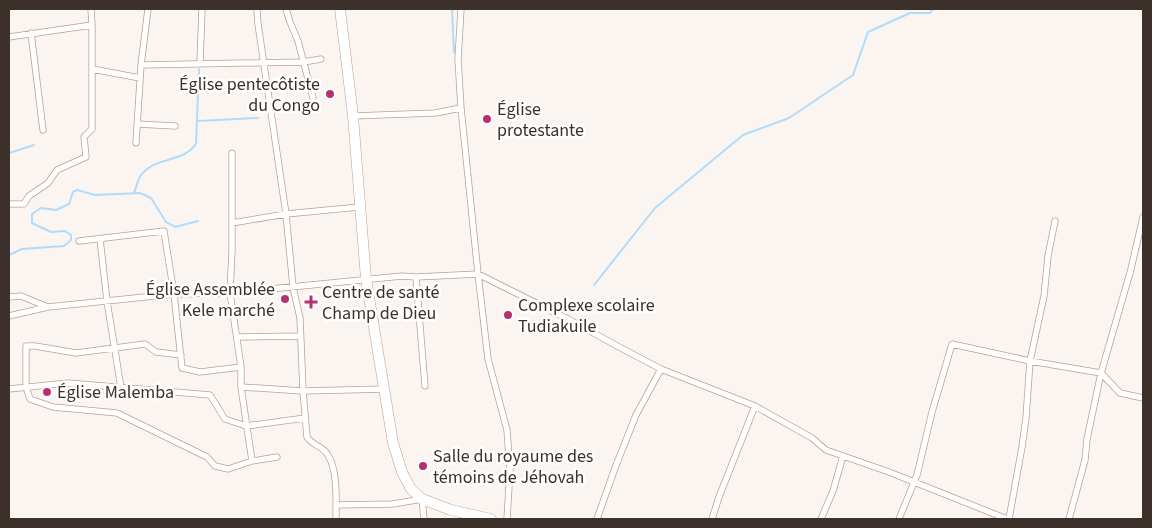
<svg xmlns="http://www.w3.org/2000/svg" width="1152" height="528" font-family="'Source Sans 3',sans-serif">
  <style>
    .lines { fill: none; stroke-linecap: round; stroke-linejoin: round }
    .stream { stroke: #b0dbfa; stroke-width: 2 }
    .street-casing { stroke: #bb9f92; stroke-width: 7 }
    .highway-casing { stroke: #bb9f92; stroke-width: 11 }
    .street { stroke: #fff; stroke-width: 5.5 }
    .highway { stroke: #fff; stroke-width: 10 }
    .poi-dot { fill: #b73072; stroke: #fff; stroke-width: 2 }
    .labels { text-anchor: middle; stroke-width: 5; stroke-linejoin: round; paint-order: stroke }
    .poi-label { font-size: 18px; fill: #3c302b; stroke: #fff; text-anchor: start }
  </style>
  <rect width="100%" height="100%" fill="#fbf5f2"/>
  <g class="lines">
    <path class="stream" d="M452,9L454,52
      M198,121L258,118
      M9,153L34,145
      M134,193C136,188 138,179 141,175C156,156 183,163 196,144L199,69
      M9,255L22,249L64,246L71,240V235L65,231L51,232L32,223V214L41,208L56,210L69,204L73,192L77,190L95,195L140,193L151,198L166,222L175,227L198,221
      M594,285L655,208L743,135L789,118L853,75L868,32L910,13H930L933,9"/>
    <defs>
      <path id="street" d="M257,9L258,24L286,214L293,287L300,318L303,391L307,437C313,446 323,446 328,455C338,472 336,500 336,519
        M286,9L290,22L298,41L313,98
        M461,9L458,59L461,108L478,274L488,359L507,430L510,470L507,519
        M31,33L43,130
        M9,37L92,25
        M200,63L202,9
        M141,65L303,62L321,59
        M92,69L140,78
        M353,116L435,113L461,108
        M137,124L175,126
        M136,143L141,65L148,9
        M232,153V251L230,293L241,367V387L252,461L277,457
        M9,204H24L29,196L48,183L57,170L86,157L84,137L92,129V25L91,9
        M232,223L286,214L359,207
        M100,239L107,301L121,388
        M79,241L164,231L174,294L182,368L200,372L241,367
        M416,277L425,386
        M9,297L21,296L48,307
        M9,316L48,307L174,294L230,293L402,276L416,277L478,274L568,319L619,347L661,369L755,406L812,438L826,450L889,472L1007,519
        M237,337L300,336
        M181,355L156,352L145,344L76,353L35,346H26V387L30,399L53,407L117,413L207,457L215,466L228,469L252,461
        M241,387L303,391L385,389
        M9,389L68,383L210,395L225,419L246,426L305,418
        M336,505L393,504L422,499L424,519
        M597,519L615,468L636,415L661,369
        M712,519L719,497L755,406
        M821,519L833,491L843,456
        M899,519L917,475L932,412L952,344L1030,361L1101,373L1120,393L1143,398
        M1009,519L1022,447L1026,418L1030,361L1044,296L1048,256L1055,221
        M1069,519L1085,460L1087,439L1101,373L1130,273L1143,217"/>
      <path id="highway" d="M340,9L353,116L366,279L393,443L402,472L411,489L422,499L451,510L491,519"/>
    </defs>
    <use href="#street" class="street-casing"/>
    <use href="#highway" class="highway-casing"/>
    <use href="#street" class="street"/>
    <use href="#highway" class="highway"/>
  </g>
  <g class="poi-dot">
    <circle cx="330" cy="94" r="5"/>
    <circle cx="487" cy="119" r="5"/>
    <circle cx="285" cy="299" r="5"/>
    <path d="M308.5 294.5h5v5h5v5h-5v5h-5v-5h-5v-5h5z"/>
    <circle cx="508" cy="315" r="5"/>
    <circle cx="47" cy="392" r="5"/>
    <circle cx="423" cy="466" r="5"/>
  </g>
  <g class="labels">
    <g class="poi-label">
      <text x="320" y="90" text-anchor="end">Église pentecôtiste<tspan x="320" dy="21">du Congo</tspan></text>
      <text x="497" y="115">Église<tspan x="497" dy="21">protestante</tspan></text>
      <text x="275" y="295" text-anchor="end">Église Assemblée<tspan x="275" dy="21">Kele marché</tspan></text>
      <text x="322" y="298">Centre de santé<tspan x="322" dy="21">Champ de Dieu</tspan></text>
      <text x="518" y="311">Complexe scolaire<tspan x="518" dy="21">Tudiakuile</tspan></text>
      <text x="57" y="398">Église Malemba</text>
      <text x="433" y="462">Salle du royaume des<tspan x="433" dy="21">témoins de Jéhovah</tspan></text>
    </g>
  </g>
  <rect width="1152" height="528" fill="none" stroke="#3c302b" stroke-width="20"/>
</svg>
